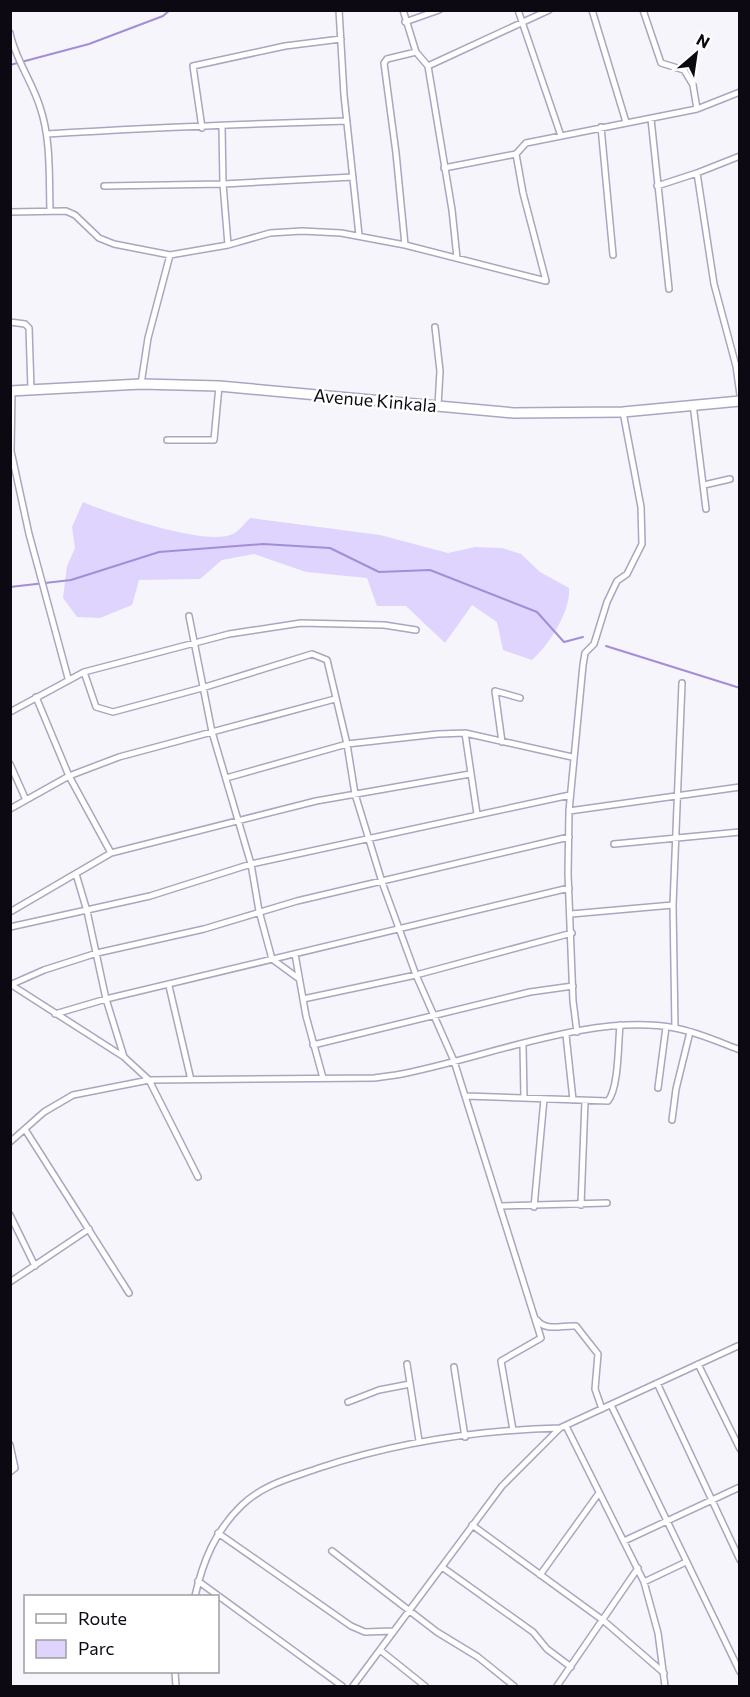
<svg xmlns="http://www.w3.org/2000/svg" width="750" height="1697" font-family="Commissioner,sans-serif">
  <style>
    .green { fill: #dfd4fe }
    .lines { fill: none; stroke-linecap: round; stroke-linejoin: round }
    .stream { stroke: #a48dd7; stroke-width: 2 }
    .street-casing { stroke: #aca4c0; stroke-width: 8 }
    .primary-casing { stroke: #aca4c0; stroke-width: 12 }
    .street { stroke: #fff; stroke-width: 5 }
    .primary { stroke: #fff; stroke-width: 9 }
    .labels { text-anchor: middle; stroke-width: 5; stroke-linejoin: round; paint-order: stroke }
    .street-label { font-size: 18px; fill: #0c0913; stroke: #fff }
  </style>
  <rect width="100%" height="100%" fill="#f6f5fb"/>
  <path class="green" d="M83,502C111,514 207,547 233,534C239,531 246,522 250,518L380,535L448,553L475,547L502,548L521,554L540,572L569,588C571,611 549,645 532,660L503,650L497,622L472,605L445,643L406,606H377L367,578L306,572L254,554L222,560L200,579L139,580L132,605L100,618L77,617L63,598L67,566L75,548L72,527Z"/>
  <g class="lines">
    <path class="stream" d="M10,65L89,44L163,16L170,10
      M10,587L71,580L159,552L263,544L330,548L379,572L430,570L537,612L564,642L583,637
      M606,646L740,688"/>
    <defs>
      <path id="street" d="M339,10L344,95L359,235
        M403,10L416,52L428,66L452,210L457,258
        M518,10L561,136
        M592,10L626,122
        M643,10L661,63L684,70L693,85L697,109
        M405,22L439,10
        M10,33C15,59 32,81 40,107C51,139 49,176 50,210
        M428,66L549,10
        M651,119L669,289
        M222,127L223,184L228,245
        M601,127L613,255
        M202,128L193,66L285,46L341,39
        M47,134C147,128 247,124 347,121
        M444,168L516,154L526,143L697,109L740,92
        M697,173L740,156
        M104,186L223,184L353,177
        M657,186L697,173L714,284L736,366L740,395
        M10,212L66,211L75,215L99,238L114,244L170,255L228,245L270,233L302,231L341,233L405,245L546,281L523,193L516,154
        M405,245L396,153L384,63L387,59L416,52
        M10,322L25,324L29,328L31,389
        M435,327L440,371L438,406
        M141,384L148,338L170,255
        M12,391L11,451L29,534L68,678
        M693,404L706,509
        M167,440H214L219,386
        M704,485L730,479
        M189,616L212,732L251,864L259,911L272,959L298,978
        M84,672L96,707L113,712L202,688L312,654L327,660L347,744L355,794L382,882L416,975L454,1061L541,1338L501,1361L513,1430
        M36,697L69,776L111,853
        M10,712L84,672L229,634L301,623L384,625L416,630
        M465,733L477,814
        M502,742L495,691L520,698
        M10,764L26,800
        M226,778L347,744L438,734L465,733L572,757
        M10,809L69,776L119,757L335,699
        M569,811L740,787
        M614,844L740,832
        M76,874L87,911L106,999L124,1057
        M10,912L111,853L316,801L470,774
        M571,914L673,905
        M10,927L150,896L251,864L570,795
        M295,954L306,1016L323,1078
        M10,984L124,1057L149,1080L198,1177
        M10,985L44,970L97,953L204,929L297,901L569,837
        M169,986L191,1080
        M303,999L416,975L572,933
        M55,1014L106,999L569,888
        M675,1028L673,905L682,683
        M577,1032L573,1001L568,874L569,811L583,665L585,653L594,644L607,602L617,581L627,574L642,544L641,507L623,412
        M566,1035L573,1100
        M313,1045L530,992L573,986
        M523,1045L524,1098
        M658,1088L666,1027
        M466,1096L608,1101C619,1087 618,1044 620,1025
        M672,1120L676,1089L690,1032
        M26,1131L129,1293
        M10,1142L44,1112L73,1095L149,1080L374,1078L396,1075C480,1060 591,1012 675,1028C697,1032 719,1042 740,1050
        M581,1205L585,1101
        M500,1206L607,1203
        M534,1207L544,1099
        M10,1215L35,1266
        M10,1282L89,1229
        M537,1320C546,1332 562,1325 576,1326L598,1354L595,1389L602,1409
        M407,1364L419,1441
        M698,1364L740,1449
        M454,1367L465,1437
        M657,1383L740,1560
        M348,1402L379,1390L410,1384
        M611,1405L740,1672
        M566,1426L644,1582L658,1633L665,1686
        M10,1445L15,1468L10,1472
        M472,1525L604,1621L664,1673
        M218,1533L351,1626L365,1632L393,1631
        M624,1541L740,1487
        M332,1551L437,1632L478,1657L514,1686
        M442,1567L533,1632L547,1649L571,1667
        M540,1575L599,1493
        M198,1581L342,1686
        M644,1582L686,1562
        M195,1596C203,1561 215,1531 242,1505C264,1484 291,1478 319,1468C397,1442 477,1430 560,1428
        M380,1650L425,1686
        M175,1672L176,1686
        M353,1686L502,1486L560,1428L740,1345
        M557,1686L638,1568"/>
      <path id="primary" d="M10,391L141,384L219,386L514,413L623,412L740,401"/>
    </defs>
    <use href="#street" class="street-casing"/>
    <use href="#primary" class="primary-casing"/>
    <use href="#street" class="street"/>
    <use href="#primary" class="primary"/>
  </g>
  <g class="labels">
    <g class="street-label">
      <text transform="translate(375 401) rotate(5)" y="6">Avenue Kinkala</text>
    </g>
  </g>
  <rect width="750" height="1697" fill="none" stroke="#0c0913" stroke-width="24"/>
  <rect x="24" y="1595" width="195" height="78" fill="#ffffff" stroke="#9e9da1" stroke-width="1.5"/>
  <rect x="36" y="1614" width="30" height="9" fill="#ffffff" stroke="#9e9da1" stroke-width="1.5"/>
  <text x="78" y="1625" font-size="18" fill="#0c0913">Route</text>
  <rect x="36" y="1640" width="30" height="18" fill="#dfd4fe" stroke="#9e9da1" stroke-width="1.5"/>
  <text x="78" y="1655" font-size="18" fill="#0c0913">Parc</text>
  <g transform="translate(696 54) rotate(29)" stroke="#ffffff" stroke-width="4.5" paint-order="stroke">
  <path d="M0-4.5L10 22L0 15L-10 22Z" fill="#0c0913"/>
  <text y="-9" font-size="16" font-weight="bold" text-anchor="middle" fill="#0c0913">N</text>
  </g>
</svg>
